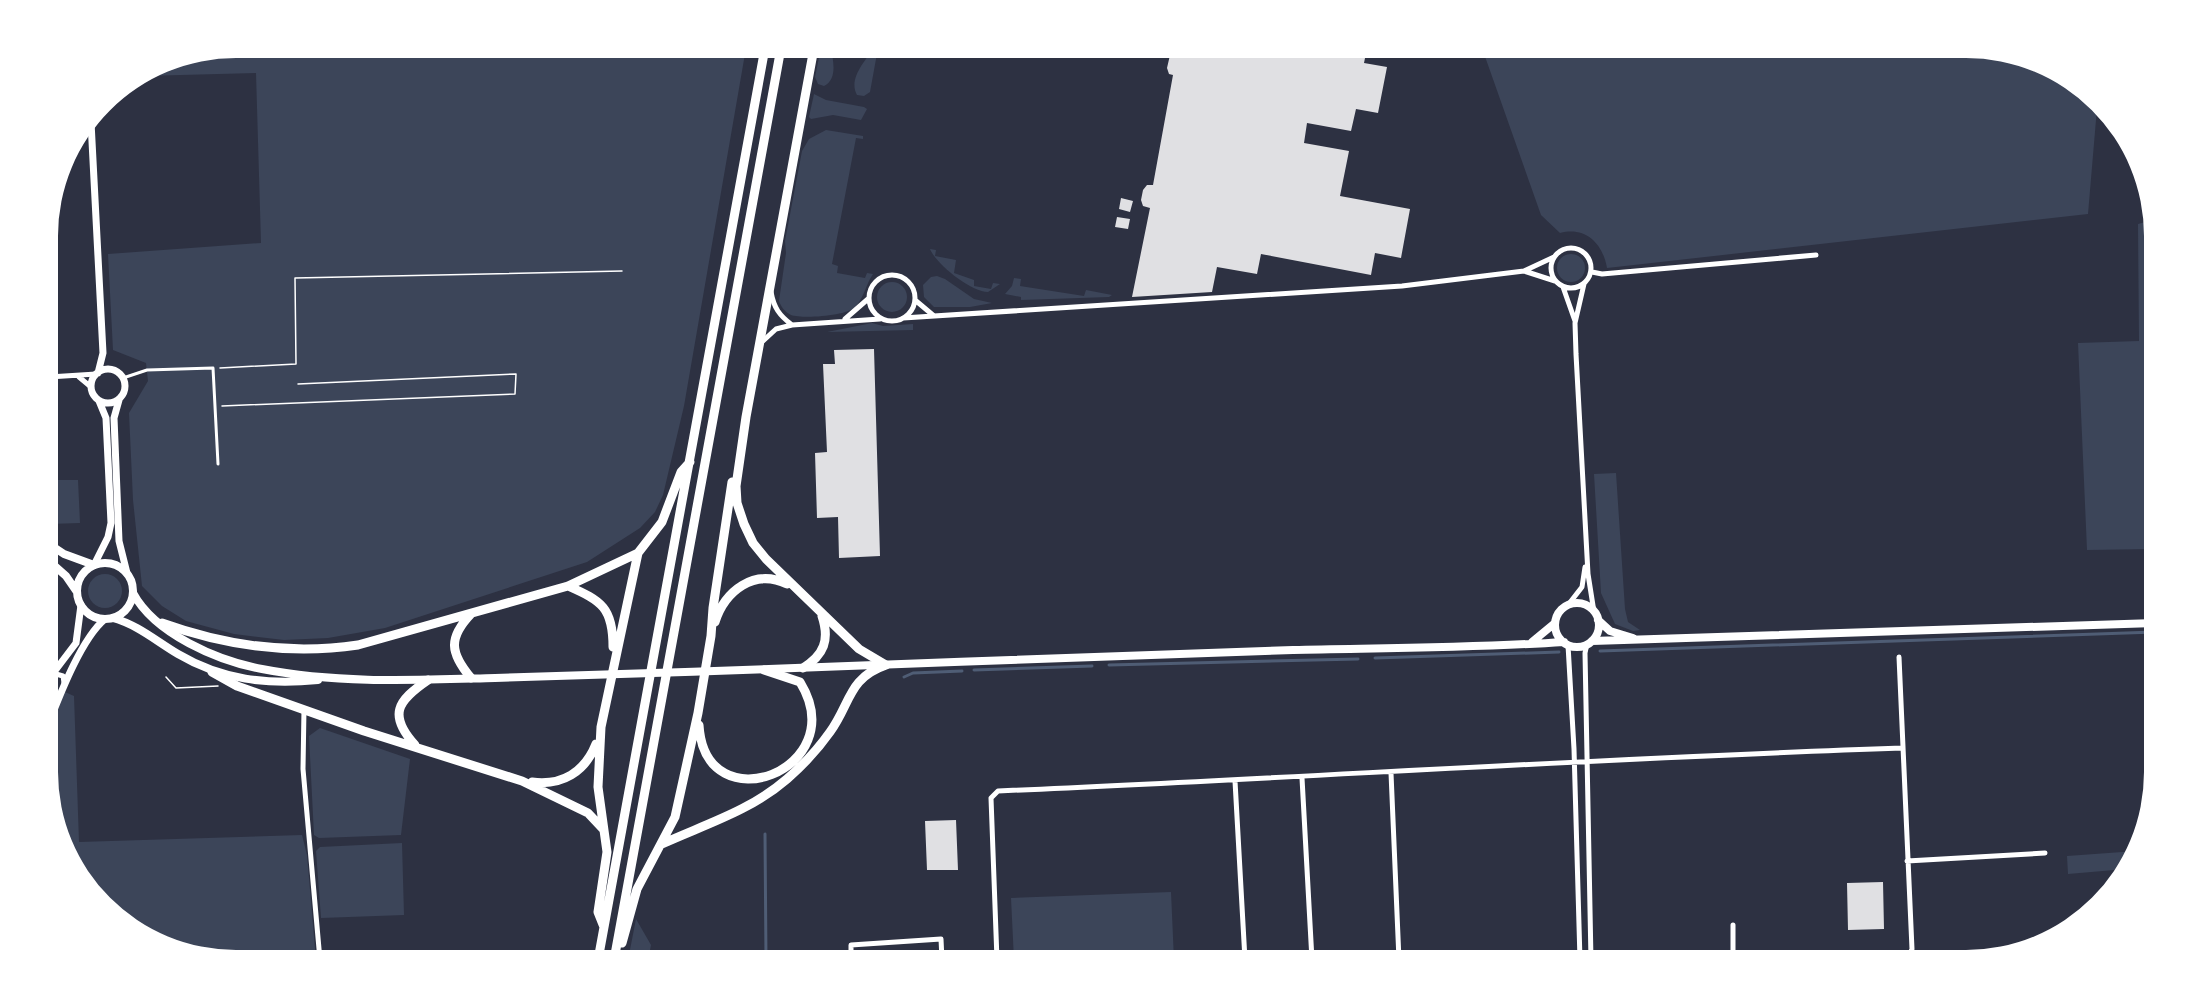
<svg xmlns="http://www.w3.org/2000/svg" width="2203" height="1008" font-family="'PT Sans Narrow',sans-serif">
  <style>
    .green { fill: #3c4559 }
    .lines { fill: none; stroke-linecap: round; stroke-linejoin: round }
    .stream { stroke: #4f5d75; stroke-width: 3 }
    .building { fill: #e0e0e3 }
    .path { stroke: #fff; stroke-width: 1.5 }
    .service { stroke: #fff; stroke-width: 3 }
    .minor { stroke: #fff; stroke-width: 5 }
    .tertiary { stroke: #fff; stroke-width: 7 }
    .secondary { stroke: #fff; stroke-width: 8 }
    .trunk { stroke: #fff; stroke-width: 9 }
  </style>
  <rect width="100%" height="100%" fill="#2d3142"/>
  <path class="green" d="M237,48H746L684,406L663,495L655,512L640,528L587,562L385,628L328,638L284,640L234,634L186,621L162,606L142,586L133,500L129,413L148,381L146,363L113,350L108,254L261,243L256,73L143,76L165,62Z
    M821,48H831C833,60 838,79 824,86L818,84L815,77Z
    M874,48H878L870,92L864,96L857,95C848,79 865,61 874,48Z
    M1482,48H1966L2039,63L2097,108L2088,214L1607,268C1603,244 1586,226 1560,233L1541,215Z
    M814,94L826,100L864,107L867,109L861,120L833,115L811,119L809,117Z
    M826,130L863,136V139L856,138L832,264L838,266L837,273L865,278L867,273L873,274C866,284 864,298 855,307C847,316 803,319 791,315C785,312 781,307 779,301L786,253L785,241L802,151L809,139Z
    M2153,220L2155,614H2154L2151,549L2087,550L2078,343L2139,341L2138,224Z
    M930,249L936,250L935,256L956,260L954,273L974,280V286L991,289L993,283L1000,284L988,292C971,292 936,264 930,249Z
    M1557 268a14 14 0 1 1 28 0a14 14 0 1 1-28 0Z
    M937,276L945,279L974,299L992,303L970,307H934L924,297L923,285L931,277Z
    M1014,278L1021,279L1020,286L1084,296L1086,290L1112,295L1109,297L1021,300V297L1005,294L1012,286Z
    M877 297a15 15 0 1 1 30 0a15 15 0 1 1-30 0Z
    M872,323L883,326L913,324V330L827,332Z
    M1616,473L1625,609L1628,622L1640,630L1633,631L1615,624L1601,593L1594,474Z
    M49,480H78L80,523L49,524Z
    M88 591a17 17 0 1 1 34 0a17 17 0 1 1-34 0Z
    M49,685L74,696L79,842L302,835L307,855L316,960H237L164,945L87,886L50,796Z
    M320,728L410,759L401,835L319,838L314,835L309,736Z
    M402,843L404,915L321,918L316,851L320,847Z
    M2136,851L2126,869L2068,874L2067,856Z
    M1171,892L1174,960H1014L1011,898Z
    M636,919L651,945L648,960H628Z"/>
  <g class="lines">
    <path class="stream" d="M1600,651L2155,632
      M1375,658L1559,652
      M1109,665L1358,659
      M974,670L1092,666
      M904,677L913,673L962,671
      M765,834L766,960"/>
  </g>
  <path class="building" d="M1178,48H1367L1364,63L1387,67L1378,113L1356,109L1351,131L1307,123L1304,143L1349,151L1340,196L1410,209L1401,258L1375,253L1371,275L1261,254L1257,274L1217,267L1212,292L1132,297L1150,208L1143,206L1141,200L1143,190L1147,185H1153L1173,75L1169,74L1167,68L1170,55L1177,52Z
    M1121,198L1133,201L1130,212L1119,209Z
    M1117,217L1130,219L1128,229L1115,227Z
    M874,349L880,556L839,558L838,517L817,518L815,453L827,452L823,364H835L834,350Z
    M956,820L958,870H927L925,821Z
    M1883,882L1884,929L1848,930L1847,883Z"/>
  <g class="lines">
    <path class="path" d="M220,368L296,364L295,278L622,271
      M222,406L515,394L516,374L298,384
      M166,677L176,688L218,686"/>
    <path class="service" d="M123,378L147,370L213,368L218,464"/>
    <path class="minor" d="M1551 268a20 20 0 1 1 40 0a20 20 0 1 1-40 0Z
      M1524,271L1555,281
      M1592,272L1602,274L1816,255
      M869 298a23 23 0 1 1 46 0a23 23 0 1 1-46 0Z
      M1584,284L1575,323L1576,354L1588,574L1594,612
      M1563,287L1575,321
      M771,292C774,308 779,315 792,325
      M915,300L934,316
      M903,318L1402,286L1524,271L1554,257
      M845,319L868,299
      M763,341L776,329L792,325L880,319
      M49,377L96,374
      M79,377L91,387
      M1568,605L1582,587L1585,567
      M1587,644L1585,653L1591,960
      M1568,645L1574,749L1580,960
      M1899,657L1912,949L1907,960
      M49,672L63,676L64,683
      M304,709L303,769L320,960
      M1391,773L1399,960
      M1302,778L1312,960
      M1235,781L1245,960
      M1907,861L2045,853
      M1733,925V960
      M1637,956V960
      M851,960V945L941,939L942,960
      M997,960L991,798L998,791C1299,778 1600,758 1902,748"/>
    <path class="tertiary" d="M91,122L103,353L98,373
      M91 386a17 17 0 1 1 34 0a17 17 0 1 1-34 0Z
      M119,400L114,418L119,541L127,573
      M94,565L108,537L111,523L106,418L99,401
      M49,688L54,672L76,643L81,605
      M50,720C61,692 82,638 105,619"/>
    <path class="secondary" d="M49,544L64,554L94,565
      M49,561L66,576L77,592
      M77 591a28 28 0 1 1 56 0a28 28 0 1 1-56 0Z
      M133,593C155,634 218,661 262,669C339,684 418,680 495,678C596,675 695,672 795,668C961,662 1127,655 1293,650C1383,648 1474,648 1564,642
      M1555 625a22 22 0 1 1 44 0a22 22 0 1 1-44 0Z
      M113,618C138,625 156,641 178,654C222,680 267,685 318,680
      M1598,620L1610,631L1633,638
      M1592,641L2155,623
      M1532,642L1555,623"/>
    <path class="trunk" d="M814,48L746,417L736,486L737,503L744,524L753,543L766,559L859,649L886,665
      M568,586C602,601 613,608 613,647
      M715,622C725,591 754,568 787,584
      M162,623C226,646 290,655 358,645L568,586L638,553
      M803,668C824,655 830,640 822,616
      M212,672L237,686L364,731L522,781L588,813L604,830
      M471,678C450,653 448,638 471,614
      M699,725C705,826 854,770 800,682L764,670
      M415,745C388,715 397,701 428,680
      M532,782C562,786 585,772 596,744
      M662,844C706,824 750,811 787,779C802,766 818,749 830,732C851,703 848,678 886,665
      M604,927L598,912L607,852L598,787L601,727L638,553L662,522L681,472L690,462
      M622,943L637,889L675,817L698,713L711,636L713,608L732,482
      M598,960L765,48
      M614,960L781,48"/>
  </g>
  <path d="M0 0H2203V1008H0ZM236 58H1966A178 178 0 0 1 2144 236V772A178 178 0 0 1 1966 950H236A178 178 0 0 1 58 772V236A178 178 0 0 1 236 58Z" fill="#fff" fill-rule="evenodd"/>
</svg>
